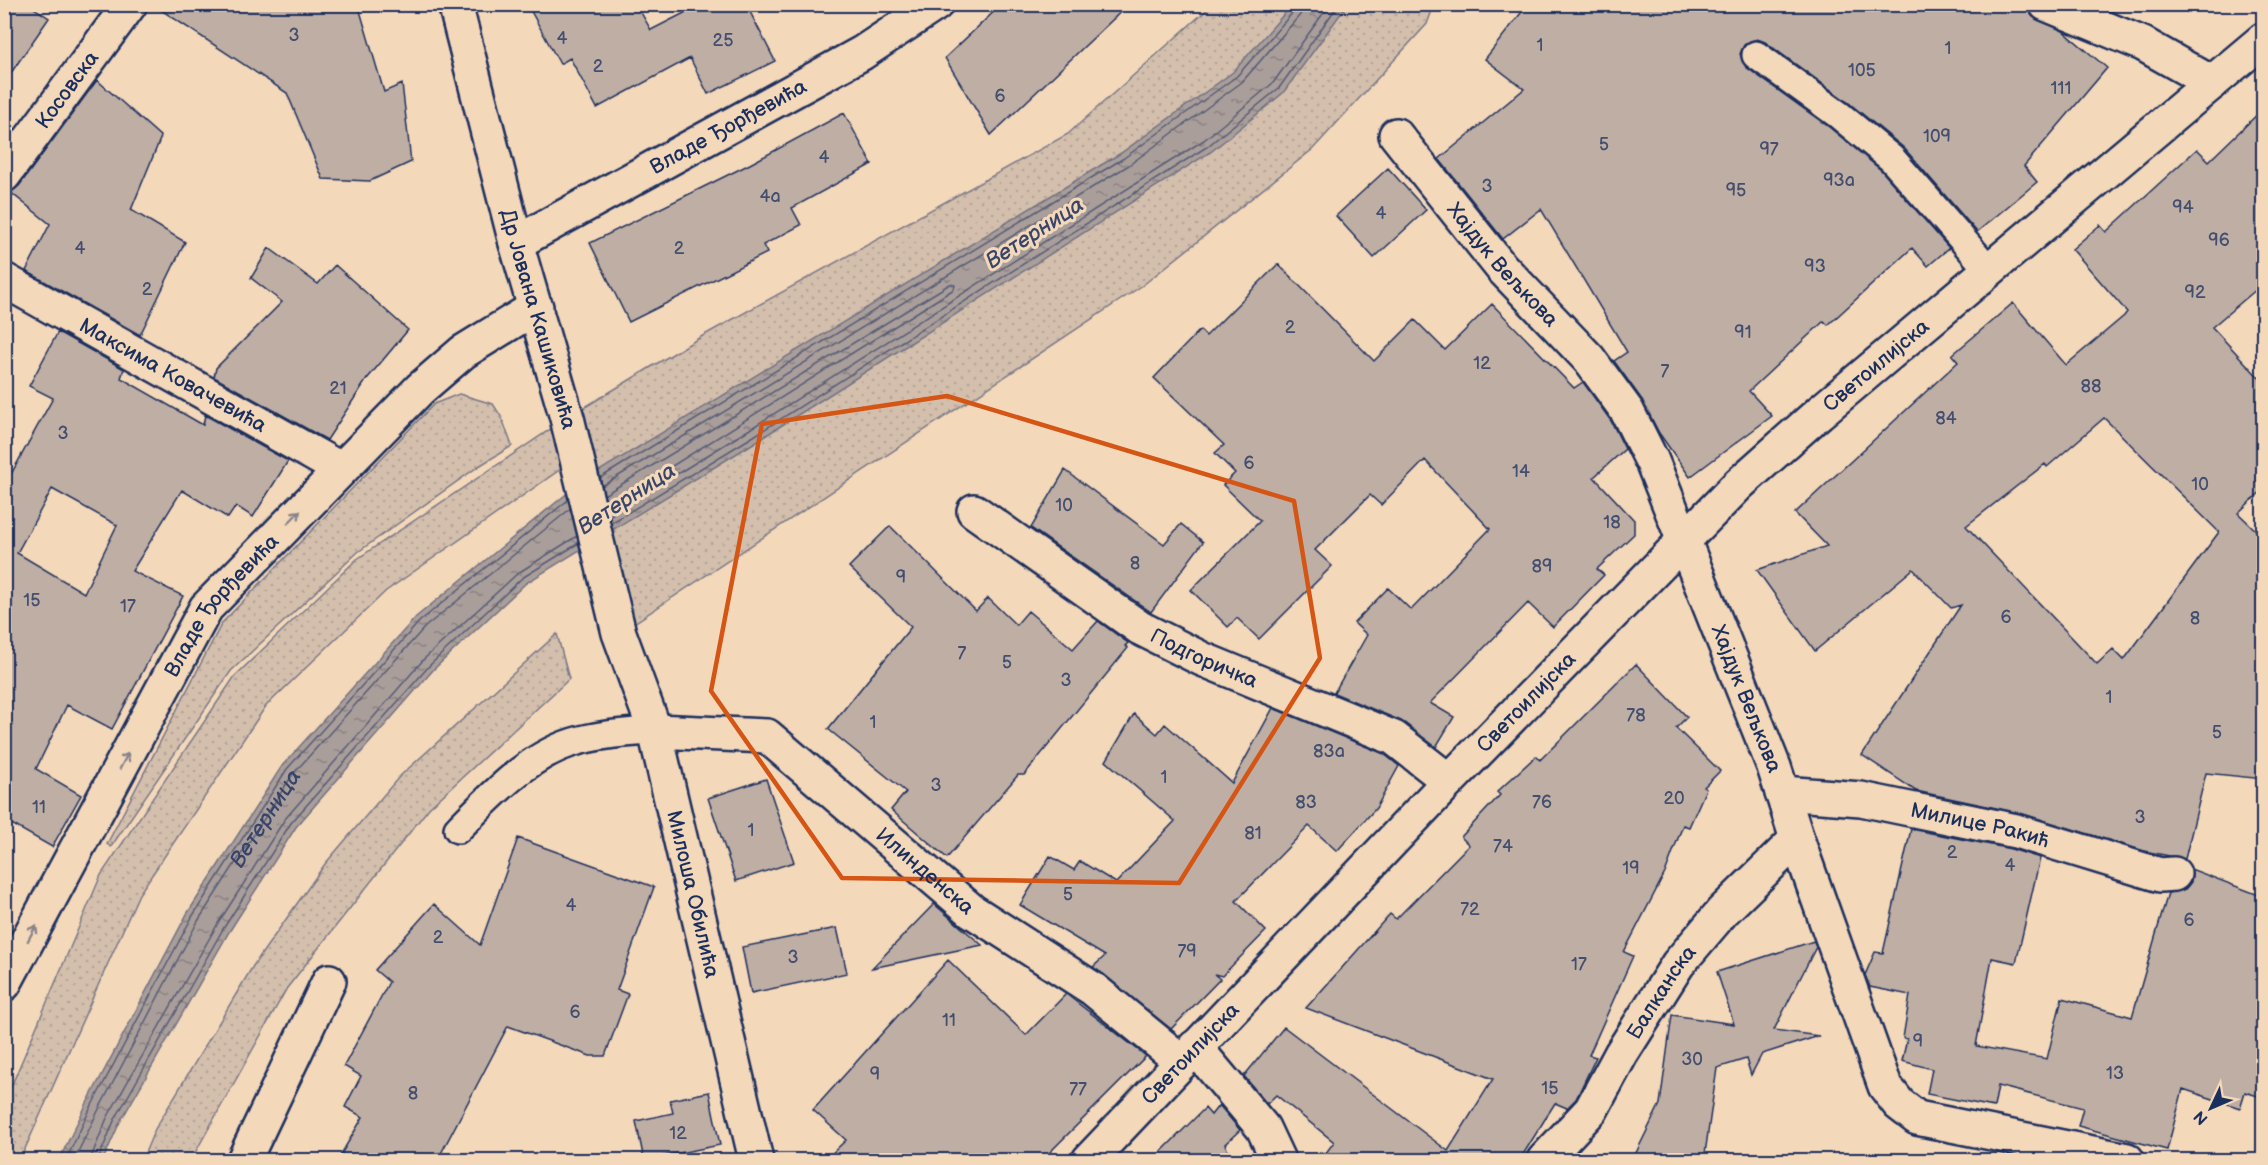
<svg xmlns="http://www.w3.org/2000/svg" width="2268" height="1165" font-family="'Balsamiq Sans',sans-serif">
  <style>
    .grass { fill: url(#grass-dots); stroke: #787786; stroke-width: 1.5 }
    .water { fill: url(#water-ripples); stroke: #717282; stroke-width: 1.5 }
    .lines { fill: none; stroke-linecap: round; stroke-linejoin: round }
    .shore { stroke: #545b76; stroke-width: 1.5 }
    .building { fill: #bfaea4; stroke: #1b2f5e; stroke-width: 1.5; fill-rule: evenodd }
    .lane-casing { stroke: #1b2f5e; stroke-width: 32 }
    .street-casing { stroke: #1b2f5e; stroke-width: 38 }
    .secondary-casing { stroke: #1b2f5e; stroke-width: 38 }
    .lane { stroke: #f4d8ba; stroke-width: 27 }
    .street { stroke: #f4d8ba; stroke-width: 33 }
    .secondary { stroke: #f4d8ba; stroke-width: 33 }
    .oneway { stroke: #88848c }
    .marked { fill: none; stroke: #d45514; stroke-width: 4.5; stroke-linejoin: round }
    .labels { text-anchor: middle; stroke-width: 6; stroke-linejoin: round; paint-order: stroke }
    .number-label { font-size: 18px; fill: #444f70 }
    .street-label { font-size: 21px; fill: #1b2f5e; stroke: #f4d8ba }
    .water-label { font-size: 22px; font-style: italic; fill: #38456a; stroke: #f4d8ba }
  </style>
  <defs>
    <pattern id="grass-dots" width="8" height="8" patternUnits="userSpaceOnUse" patternTransform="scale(1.5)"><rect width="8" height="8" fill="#d4bfad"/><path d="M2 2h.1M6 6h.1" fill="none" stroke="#b5a497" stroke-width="1.8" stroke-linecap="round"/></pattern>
    <pattern id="water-ripples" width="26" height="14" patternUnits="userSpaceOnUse" patternTransform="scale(1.5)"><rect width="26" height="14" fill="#aa9e9a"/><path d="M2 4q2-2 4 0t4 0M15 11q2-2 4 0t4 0" fill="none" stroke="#8a8181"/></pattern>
  </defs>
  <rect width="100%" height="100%" fill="#f4d8ba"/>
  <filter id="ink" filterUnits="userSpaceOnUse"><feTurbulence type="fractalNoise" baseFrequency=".0167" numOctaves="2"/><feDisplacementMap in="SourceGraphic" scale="12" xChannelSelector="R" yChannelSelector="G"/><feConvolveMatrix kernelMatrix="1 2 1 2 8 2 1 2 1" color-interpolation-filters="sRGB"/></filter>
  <g filter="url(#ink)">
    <path class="grass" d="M1212,5H1434L1427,24L1313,149L1143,285L619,633L571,462L386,591L266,706L139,894L20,1160H5V1101L101,875L235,676L357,559L567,418L699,338L1068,134Z
      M459,394L493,404L502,418L512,446L479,466L358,552L231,671L111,847L107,844L222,623L434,404Z
      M557,634L569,679L429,808L287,988L191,1160H142L155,1129L253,966L325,864L399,777Z"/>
    <path class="water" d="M1292,5H1347L1283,93L1212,151L757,441L526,583L434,669L296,827L229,932L119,1124L103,1160H59L87,1103L187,914L282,766L416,617L581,482L1121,153L1233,72Z"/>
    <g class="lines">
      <g class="shore">
        <path d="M600,478L1124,158L1237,76L1294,11L1296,4"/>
        <path d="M602,486L1129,165L1242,82L1300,15L1303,4"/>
        <path d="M604,495L950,284L955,285L954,289L607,507"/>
        <path d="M609,516L750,429L1204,140L1273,83L1330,4"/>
        <path d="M611,523L754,436L1208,146L1279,88L1339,4"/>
        <path d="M66,1160L92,1105L192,917L287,769L420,621L568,500"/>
        <path id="s1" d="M74,1160L99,1109L198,921L293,774L425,627L570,509"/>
        <path d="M90,1160L107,1118L217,925L285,819L424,659L518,573L577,536"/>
        <path d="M98,1160L114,1121L223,929L291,823L430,665L522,578L579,543"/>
      </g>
    </g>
    <path class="building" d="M4,4H28L49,18L4,83Z
      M152,4H358L384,92L402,84L411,162L370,181L323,179L287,93Z
      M527,4H636L651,30L702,4H746L775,61L708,94L690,58L597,108L570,58L560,64Z
      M1002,4H1129L991,135L945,58Z
      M1528,4H2028L2032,16L2063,31L2107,68L2024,166L2037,182L1977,232L1904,148L1849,103L1765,42L1757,39L1744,45L1740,54L1746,67L1829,127L1881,170L1949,248L1928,266L1912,248L1828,325L1824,321L1749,391L1772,416L1690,477L1659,433L1642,400L1614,361L1627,352L1541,209L1503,239L1439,159L1524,89L1485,59Z
      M97,80L161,137L131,210L185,242L140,335L26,271L50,224L10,192L19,186Z
      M2264,108V283L2212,327L2264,383V489L2238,513L2264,538V779L2206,773L2185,859L2144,851L2020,813L1916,791L1862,755L1961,605L1951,608L1913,569L1815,651L1757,570L1827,546L1795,513L1958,362L1952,355L2013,303L2066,365L2124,316L2127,312L2072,249L2100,225L2106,232L2197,149L2209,161ZM2104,418L2219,532L2124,660L2113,649L2097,664L1966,526L2045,464L2047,467Z
      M844,113L872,164L792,208L801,225L763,245L767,253L629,322L590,243L750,164Z
      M1388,168L1426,210L1374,258L1336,216Z
      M269,248L318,284L335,265L408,330L367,379L327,440L214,377L216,368L282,302L251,278Z
      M1278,264L1374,361L1415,320L1445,350L1492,304L1574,388L1583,382L1611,421L1625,449L1594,477L1634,520V534L1597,569L1604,575L1553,627L1528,603L1430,703L1454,717L1436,747L1401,721L1334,693L1367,635L1354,623L1388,588L1411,610L1490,529L1425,460L1381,505L1370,495L1315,550L1332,566L1259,639L1237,618L1228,627L1191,590L1260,521L1223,485L1235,473L1215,453L1224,445L1154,378L1200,330L1206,336Z
      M58,332L124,369L121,378L203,425L205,415L288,461L253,517L236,506L228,518L182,490L132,571L183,596L112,729L67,705L36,769L81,795L52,847L10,823L4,834V487L53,398L29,386ZM52,489L117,525L84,593L17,553Z
      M1065,470L1164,544L1181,524L1203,542L1151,612L1031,528Z
      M890,526L976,611L988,598L1016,625L1028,611L1073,649L1098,621L1128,643L1125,646L1128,648L1024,775H1018L947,858L891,810L906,792L828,729L911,627L849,567Z
      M1636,664L1687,717L1676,728L1720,771L1704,787L1706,789L1689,827L1683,825L1665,873L1624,952L1633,956L1589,1055L1596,1057L1576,1099L1567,1108L1555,1103L1519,1161H1320L1334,1142L1276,1095L1267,1104L1244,1076L1284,1027L1448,1151L1493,1079L1306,1008L1390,914L1396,919L1469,845L1461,837L1500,795L1497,792L1536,756L1540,760Z
      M1273,708L1384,754L1399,766L1376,808L1337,851L1309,826L1236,901L1266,931L1222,976L1214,974L1220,979L1171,1029L1093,967L1105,956L1020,905L1050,856L1074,870L1080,861L1116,883L1175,821L1106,761L1134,714L1157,734L1165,724L1232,783Z
      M766,779L794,862L736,881L708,798Z
      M1911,829L2011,849L2040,858L2016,963L1992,958L1976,1046L2047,1059L2062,998L2132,1017L2168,893L2185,889L2191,882V869L2264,897V1098L2245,1092L2240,1108L2183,1089L2167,1150L2078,1126L2083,1108L1998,1086L1994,1107L1927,1094L1932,1069L1902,1061L1907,1039L1903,1038L1910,995L1870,987L1865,975L1875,952L1883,953Z
      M518,838L654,887L617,990L628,994L605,1056H590L508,1026L437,1161H337L363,1117L345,1107L361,1076L344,1066L389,982L375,970L434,904L480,945Z
      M934,904L982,945L872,968Z
      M837,928L847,973L751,993L742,947Z
      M1814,941L1816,947L1774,1030L1819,1036L1762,1054L1751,1075L1746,1059L1717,1068L1704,1161H1632L1660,1104L1672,1015L1734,1024L1717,972Z
      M948,960L1026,1035L1066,994L1146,1056L1041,1161H824L846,1140L813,1110Z
      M709,1092L720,1145L644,1160L636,1121L673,1113L670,1100Z
      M1219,1105L1240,1130L1225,1144L1232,1161H1152L1205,1108L1211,1115Z"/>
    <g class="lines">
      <defs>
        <path id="lane" d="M1756,55L1839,115L1892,159L1989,270
          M458,829C493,794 531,752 581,740C605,734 630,732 655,731"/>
        <g id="street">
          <path d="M2046,4L2143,44L2212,83"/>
          <path id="s2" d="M1396,135L1501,267L1589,359L1627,411L1652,461L1774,767L1797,839L1885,1086L1899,1104L1917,1118L2127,1160"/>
          <path id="s3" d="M4,175L130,4"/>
          <path id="s4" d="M516,243L862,53L936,4"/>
          <path id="s5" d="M4,280L340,469"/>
          <path id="s6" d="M974,511L1140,628L1202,659L1394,738L1449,781"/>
          <path id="s7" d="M655,731L767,736L972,911L1093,989L1181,1061"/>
          <path id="s8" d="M1782,793L1861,799L2016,831L2160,875L2174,874"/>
          <path id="s9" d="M4,984L206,608L420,389L463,352L536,307"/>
          <path d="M1195,1047L1263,1128L1278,1160"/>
          <path d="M244,1160L329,981"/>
          <path id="s10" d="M1544,1160L1591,1110L1621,1054L1678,964L1723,911L1797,839"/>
        </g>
        <g id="secondary">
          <path id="s11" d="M455,4L516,243L567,418L619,633L655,731L756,1160"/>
          <path id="s12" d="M1089,1160L1449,781L1739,484L1819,413L2264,39"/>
        </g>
      </defs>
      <use href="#lane" class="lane-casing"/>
      <use href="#street" class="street-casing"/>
      <use href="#secondary" class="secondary-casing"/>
      <use href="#lane" class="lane"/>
      <use href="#street" class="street"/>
      <use href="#secondary" class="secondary"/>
    </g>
    <defs><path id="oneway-shaft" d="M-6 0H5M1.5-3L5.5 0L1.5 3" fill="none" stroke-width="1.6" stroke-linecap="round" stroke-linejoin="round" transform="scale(1.5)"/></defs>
    <g class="oneway">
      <use href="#oneway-shaft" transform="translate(294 517) rotate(-46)"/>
      <use href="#oneway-shaft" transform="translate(124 761) rotate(-62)"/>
      <use href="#oneway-shaft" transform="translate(32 933) rotate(-62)"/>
    </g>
  </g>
  <path class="marked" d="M947,396L1294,501L1320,658L1179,883L842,878L711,691L762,424Z"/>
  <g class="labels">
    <g class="number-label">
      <text x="294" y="41">3</text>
      <text x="562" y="44">4</text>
      <text x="723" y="46">25</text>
      <text x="1540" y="51">1</text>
      <text x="1948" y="54">1</text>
      <text x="598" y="72">2</text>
      <text x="1862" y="76">105</text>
      <text x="2061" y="94">111</text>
      <text x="1000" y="102">6</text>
      <text x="1937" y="142">109</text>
      <text x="1604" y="150">5</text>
      <text x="1769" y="155">97</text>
      <text x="824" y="163">4</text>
      <text x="1839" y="186">93a</text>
      <text x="1487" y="192">3</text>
      <text x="1736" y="196">95</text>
      <text x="770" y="202">4a</text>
      <text x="2183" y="213">94</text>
      <text x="1381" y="219">4</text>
      <text x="2219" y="246">96</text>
      <text x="80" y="254">4</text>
      <text x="679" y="254">2</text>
      <text x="1815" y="272">93</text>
      <text x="147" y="295">2</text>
      <text x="2195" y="298">92</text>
      <text x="1290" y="333">2</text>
      <text x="1743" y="338">91</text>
      <text x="1482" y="369">12</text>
      <text x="1665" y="377">7</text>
      <text x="2091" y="392">88</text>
      <text x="338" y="394">21</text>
      <text x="1946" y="424">84</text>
      <text x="63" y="439">3</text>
      <text x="1249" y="469">6</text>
      <text x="1521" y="477">14</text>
      <text x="2200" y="490">10</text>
      <text x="1064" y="511">10</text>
      <text x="1612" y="528">18</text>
      <text x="1135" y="569">8</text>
      <text x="1542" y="572">89</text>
      <text x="901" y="583">9</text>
      <text x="32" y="606">15</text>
      <text x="128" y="612">17</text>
      <text x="2006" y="623">6</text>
      <text x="2195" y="624">8</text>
      <text x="962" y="659">7</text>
      <text x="1007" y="668">5</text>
      <text x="1066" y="686">3</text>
      <text x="2109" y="703">1</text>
      <text x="1636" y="721">78</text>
      <text x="873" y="728">1</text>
      <text x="2217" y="738">5</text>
      <text x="1329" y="757">83a</text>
      <text x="1164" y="783">1</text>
      <text x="936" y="791">3</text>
      <text x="1674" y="804">20</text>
      <text x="1306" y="808">83</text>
      <text x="1542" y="808">76</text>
      <text x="39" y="813">11</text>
      <text x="2140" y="823">3</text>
      <text x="751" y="836">1</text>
      <text x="1253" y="839">81</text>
      <text x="1503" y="852">74</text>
      <text x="1952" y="858">2</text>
      <text x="2010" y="871">4</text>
      <text x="1631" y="874">19</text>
      <text x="1068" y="900">5</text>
      <text x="571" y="911">4</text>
      <text x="1470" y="915">72</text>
      <text x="2189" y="926">6</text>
      <text x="438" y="943">2</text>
      <text x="1187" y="957">79</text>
      <text x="793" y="963">3</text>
      <text x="1579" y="970">17</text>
      <text x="575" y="1018">6</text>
      <text x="949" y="1026">11</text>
      <text x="1918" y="1047">9</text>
      <text x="1692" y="1065">30</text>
      <text x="2115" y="1079">13</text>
      <text x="875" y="1080">9</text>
      <text x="1550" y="1094">15</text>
      <text x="1078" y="1095">77</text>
      <text x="413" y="1099">8</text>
      <text x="678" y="1139">12</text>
    </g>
    <g class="street-label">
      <text dy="7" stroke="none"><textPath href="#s3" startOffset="106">Косовска</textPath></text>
      <text dy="7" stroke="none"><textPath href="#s4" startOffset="242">Владе Ђорђевића</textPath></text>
      <text dy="7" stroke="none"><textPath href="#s2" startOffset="168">Хајдук Вељкова</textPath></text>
      <text dy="7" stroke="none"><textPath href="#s11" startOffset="326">Др Јована Кашиковића</textPath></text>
      <text dy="7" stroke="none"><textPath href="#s12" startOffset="1119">Светоилијска</textPath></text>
      <text dy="7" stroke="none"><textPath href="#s5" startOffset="194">Максима Ковачевића</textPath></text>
      <text dy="7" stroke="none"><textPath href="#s9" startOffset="438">Владе Ђорђевића</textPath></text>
      <text dy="7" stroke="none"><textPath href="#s6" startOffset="274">Подгоричка</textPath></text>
      <text dy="7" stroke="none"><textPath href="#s2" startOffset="672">Хајдук Вељкова</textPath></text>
      <text dy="7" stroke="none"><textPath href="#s12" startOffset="633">Светоилијска</textPath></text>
      <text dy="7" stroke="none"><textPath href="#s8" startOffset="201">Милице Ракић</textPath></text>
      <text dy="7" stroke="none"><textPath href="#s7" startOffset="320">Илинденска</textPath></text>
      <text dy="7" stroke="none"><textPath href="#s11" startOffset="922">Милоша Обилића</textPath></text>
      <text dy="7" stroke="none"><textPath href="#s10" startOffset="206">Балканска</textPath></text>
      <text dy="7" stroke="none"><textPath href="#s12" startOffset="147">Светоилијска</textPath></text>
    </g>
    <g class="water-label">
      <text transform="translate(1034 232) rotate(-33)" y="8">Ветерница</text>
      <text transform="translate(626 498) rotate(-33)" y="8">Ветерница</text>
      <text dy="8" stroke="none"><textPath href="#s1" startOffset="392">Ветерница</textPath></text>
    </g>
  </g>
  <rect width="2268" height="1165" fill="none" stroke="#f4d8ba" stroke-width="24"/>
  <rect x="12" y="12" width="2244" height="1141" fill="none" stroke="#1b2f5e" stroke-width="2" filter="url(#ink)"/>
  <g transform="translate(2211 1108) rotate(226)" stroke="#f4d8ba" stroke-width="4.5" paint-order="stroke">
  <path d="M0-4.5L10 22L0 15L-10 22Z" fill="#1b2f5e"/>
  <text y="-9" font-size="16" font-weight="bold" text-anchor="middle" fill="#1b2f5e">N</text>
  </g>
</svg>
